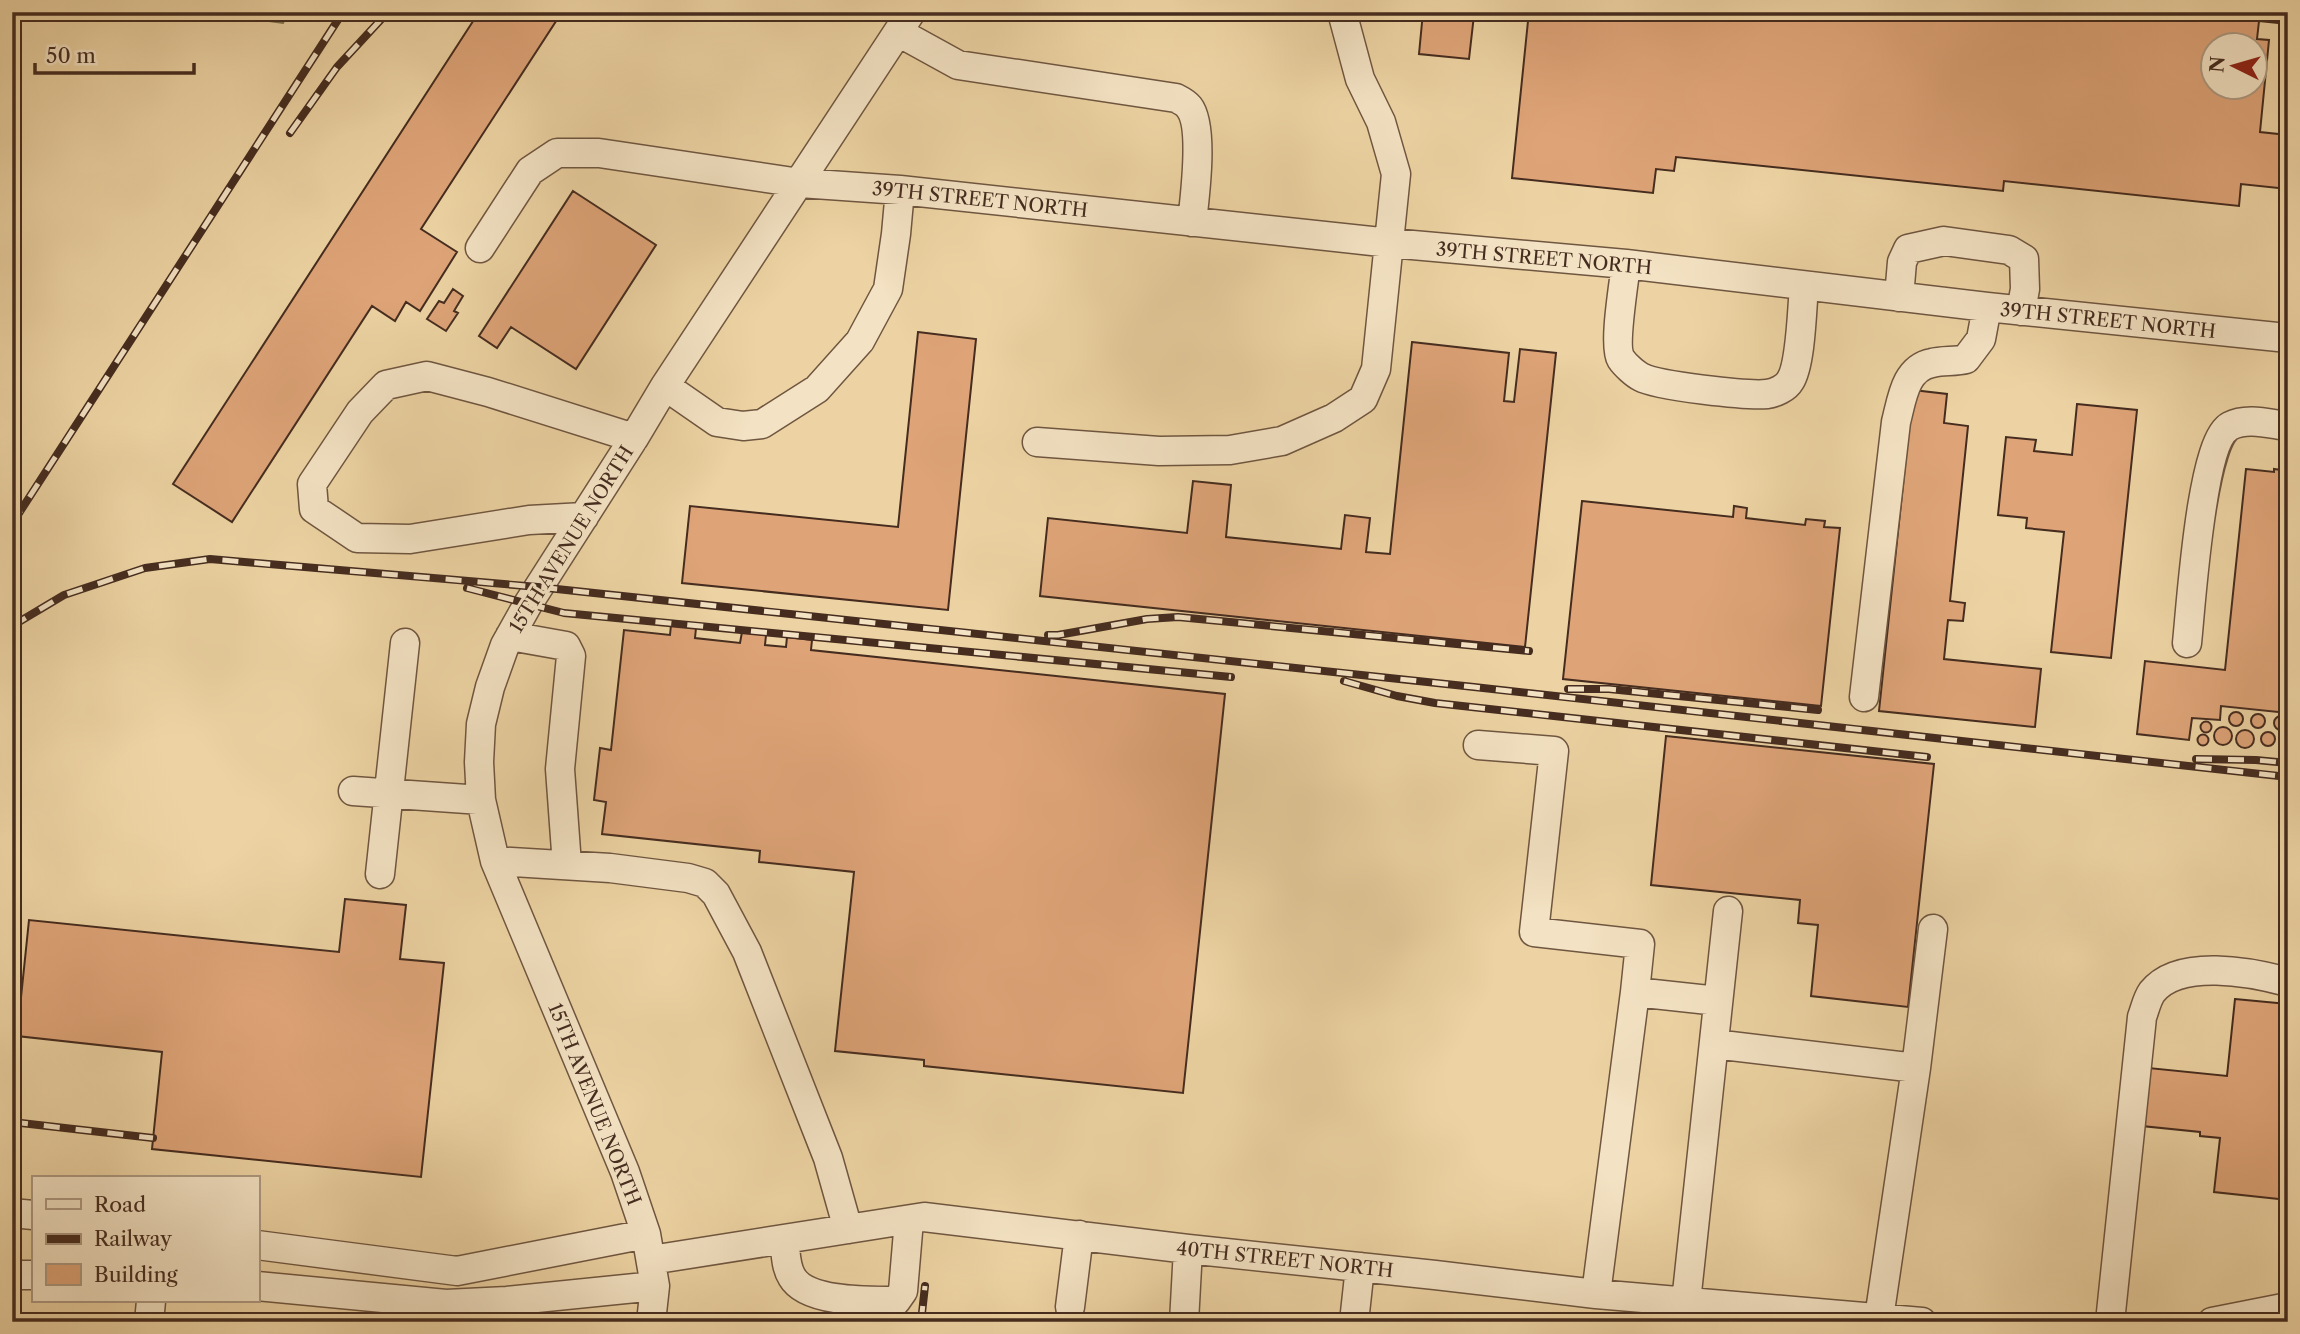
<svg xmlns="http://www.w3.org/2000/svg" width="2300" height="1334" font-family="'Libre Caslon Text',serif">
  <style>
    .green { fill: #b7bc86; stroke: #7e7452; stroke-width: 2 }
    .building { fill: #dea478; stroke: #452c1f; stroke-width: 2; fill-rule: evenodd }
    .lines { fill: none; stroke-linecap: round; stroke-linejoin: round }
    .minor-casing { stroke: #6f5640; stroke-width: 31 }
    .minor { stroke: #f3e2c3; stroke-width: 28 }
    .rail-casing { stroke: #452c1f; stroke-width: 8 }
    .rail { stroke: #f3e2c3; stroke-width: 5; stroke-dasharray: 16; stroke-linecap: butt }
    .labels { text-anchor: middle; stroke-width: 6; stroke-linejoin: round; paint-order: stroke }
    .street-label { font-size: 19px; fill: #452c1f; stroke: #f3e2c3 }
  </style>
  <rect width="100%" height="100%" fill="#edd3a3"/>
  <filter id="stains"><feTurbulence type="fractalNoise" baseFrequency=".00286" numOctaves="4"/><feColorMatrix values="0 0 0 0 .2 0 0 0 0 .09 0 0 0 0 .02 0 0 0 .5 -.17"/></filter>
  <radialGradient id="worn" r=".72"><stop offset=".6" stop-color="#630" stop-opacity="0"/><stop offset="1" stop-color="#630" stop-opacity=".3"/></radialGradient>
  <path class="green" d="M204,12H289L283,23Z"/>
  <path class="building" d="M479,12H562L421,229L457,252L420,311L406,302L395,321L372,306L232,522L173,484Z
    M1423,12H2288V24L2259,21L2257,39L2269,40L2260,132L2288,135V189L2241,184L2239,206L2004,181L2003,191L1676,157L1674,171L1656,169L1653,193L1512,178L1528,21L1474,15L1469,59L1419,54ZM2212,46H2254V88H2212Z
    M573,191L656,245L576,369L511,327L497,348L479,336Z
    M453,289L463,296L454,311L458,313L446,331L427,319L439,301L444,303Z
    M918,332L976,339L948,610L682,583L690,506L898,527Z
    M1412,342L1509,353L1504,401L1514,402L1520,349L1556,353L1525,647L1040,596L1048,518L1187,533L1193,481L1231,485L1226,537L1341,549L1345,515L1370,518L1366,552L1390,554Z
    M1913,390L1947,394L1944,423L1968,426L1950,601L1965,603L1963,621L1948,620L1944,659L2041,669L2035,727L1879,711Z
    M2077,404L2137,410L2111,658L2051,652L2064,532L2026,528L2027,518L1998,515L2006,437L2036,440L2034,451L2072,455Z
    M2246,469L2274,472V469L2288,471V713L2221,706L2220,720L2192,718L2189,740L2137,734L2145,661L2225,670Z
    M1582,501L1733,517L1734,506L1747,508L1746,518L1805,525L1806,519L1825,521L1824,527L1840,528L1821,706L1563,679Z
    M671,625L696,628L695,638L740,643L742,632L766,635L765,645L786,647L787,637L812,640L811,650L1225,694L1183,1093L924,1066V1060L835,1051L854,872L759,862L760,851L602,834L606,802L594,800L600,748L611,750L624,630L670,635Z
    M2229 719a7 7 0 1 1 14 0a7 7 0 1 1-14 0Z
    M2251 721a7 7 0 1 1 14 0a7 7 0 1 1-14 0Z
    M2274 723a7 7 0 1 1 14 0a7 7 0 1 1-14 0Z
    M2200.5 727a5.5 5.5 0 1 1 11 0a5.5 5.5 0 1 1-11 0Z
    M2214 736a9 9 0 1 1 18 0a9 9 0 1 1-18 0Z
    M2236 739a9 9 0 1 1 18 0a9 9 0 1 1-18 0Z
    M2261 739a7 7 0 1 1 14 0a7 7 0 1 1-14 0Z
    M2197.5 740a5.5 5.5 0 1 1 11 0a5.5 5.5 0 1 1-11 0Z
    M1666,736L1934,764L1908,1007L1811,996L1818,925L1798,923L1800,900L1651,885Z
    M345,899L406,905L400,959L444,963L421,1177L152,1149L162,1052L17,1036L29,920L339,952Z
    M2235,999L2288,1004V1200L2214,1192L2220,1138L2200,1136V1132L2142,1126L2149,1068L2227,1076Z"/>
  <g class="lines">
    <defs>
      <path id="minor" d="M898,32L958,65L1176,98C1180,100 1186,103 1189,107C1204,126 1195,196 1192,222
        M480,248L530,171L557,153H599L800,183L900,190L1390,243L1626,264L1987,307L2288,338
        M1626,264C1624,283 1613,346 1621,359C1625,365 1635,374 1641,377C1657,386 1748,396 1767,394C1775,393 1786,388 1790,381C1801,365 1802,307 1804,286
        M1899,297L1902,262L1908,249L1944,241L2009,250L2024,259L2025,289L2021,311
        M665,386L717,422L743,426L762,424L817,389L860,341L888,289L896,234L900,190
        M1037,442L1159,451L1230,450L1282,441L1334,418L1363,399L1376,369L1396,174L1381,122L1360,79L1342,12
        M584,517L529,520L410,539L357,538L314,509L312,484L360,412L386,385L427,376L488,392L634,438
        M510,636L566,646L571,656L560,769L567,865
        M2187,643C2191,606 2201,441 2230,426C2247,417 2270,424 2288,426
        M1864,697L1896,422C1902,399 1905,368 1932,363C1943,360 1955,362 1966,359L1981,339L1987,307
        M1478,745L1554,751L1534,932L1640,944L1635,992
        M353,791L481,800
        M495,861L610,868L688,878L705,883L716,894L747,952L828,1158L848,1229
        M380,874L405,643
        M1714,1044L1916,1068L1933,929
        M12,1213L33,1215
        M784,1239C786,1251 785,1266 792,1277C807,1303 869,1301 896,1301L903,1291L909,1220
        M257,1245L457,1271L646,1234
        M651,1260L924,1217L1188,1249L1435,1275L1596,1294L1922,1322
        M12,1275H33
        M257,1286L446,1304L507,1301L655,1286
        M1596,1294L1635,992L1718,1001
        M1686,1302L1728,911
        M1070,1307L1079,1235
        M1879,1318L1916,1068
        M149,1322L151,1301
        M651,1322L655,1286L646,1234L625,1172L495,861L481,800L479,762L481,724L490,687L505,645L528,604L634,438L665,386L911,12
        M1184,1322L1188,1249
        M1354,1322L1360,1267
        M2110,1322L2142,1017C2145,1009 2147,999 2152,992C2179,958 2251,972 2288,982
        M2212,1322L2288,1307"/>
    </defs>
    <use href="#minor" class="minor-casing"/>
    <use href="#minor" class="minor"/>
    <defs>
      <path id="rail" d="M290,133L337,67L388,12
        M12,524L343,12
        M467,588L564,613L1231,677
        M12,626L64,595L145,568L210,559L538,587L1474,687L2288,777
        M1048,635H1058L1147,619L1178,617L1529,651
        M1344,681L1397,696L1435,703L1927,757
        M1568,689H1609L1818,710
        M2196,759L2256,760L2288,763
        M12,1122L153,1138
        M921,1322L925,1286"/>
    </defs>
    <use href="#rail" class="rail-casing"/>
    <use href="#rail" class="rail"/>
  </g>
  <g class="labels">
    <g class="street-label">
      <text transform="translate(980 199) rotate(6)" y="7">39TH STREET NORTH</text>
      <text transform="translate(1544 258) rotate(5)" y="7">39TH STREET NORTH</text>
      <text transform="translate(2108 320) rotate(6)" y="7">39TH STREET NORTH</text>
      <text transform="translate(571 539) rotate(-58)" y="7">15TH AVENUE NORTH</text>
      <text transform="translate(595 1104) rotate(68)" y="7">15TH AVENUE NORTH</text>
      <text transform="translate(1285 1259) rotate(6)" y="7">40TH STREET NORTH</text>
    </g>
  </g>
  <rect width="2300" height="1334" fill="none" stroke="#edd3a3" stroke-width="42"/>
  <rect x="14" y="14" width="2272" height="1306" fill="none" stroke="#452c1f" stroke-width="3.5"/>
  <rect x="21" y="21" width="2258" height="1292" fill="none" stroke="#452c1f" stroke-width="2"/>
  <rect x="32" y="1176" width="228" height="126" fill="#f3e2c3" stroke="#ad9981" stroke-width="2"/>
  <rect x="46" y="1199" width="35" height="10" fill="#f3e2c3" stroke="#ad9981" stroke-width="2"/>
  <text x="94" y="1212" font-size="21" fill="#452c1f">Road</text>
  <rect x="46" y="1234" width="35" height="10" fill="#452c1f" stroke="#ad9981" stroke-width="2"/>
  <text x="94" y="1246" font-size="21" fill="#452c1f">Railway</text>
  <rect x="46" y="1264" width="35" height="21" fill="#dea478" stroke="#ad9981" stroke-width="2"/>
  <text x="94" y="1282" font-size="21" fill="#452c1f">Building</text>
  <g transform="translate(2234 66) rotate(275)"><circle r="33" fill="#f3e2c3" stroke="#ad9981" stroke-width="2"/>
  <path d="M0-5L12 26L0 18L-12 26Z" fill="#8f2418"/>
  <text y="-10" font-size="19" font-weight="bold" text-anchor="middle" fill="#452c1f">N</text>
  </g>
  <path d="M35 63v10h159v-10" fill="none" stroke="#452c1f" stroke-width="3.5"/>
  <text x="46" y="63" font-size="21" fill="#452c1f" stroke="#f3e2c3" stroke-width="5" paint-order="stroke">50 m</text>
  <rect width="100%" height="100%" filter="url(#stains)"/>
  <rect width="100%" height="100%" fill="url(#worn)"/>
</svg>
